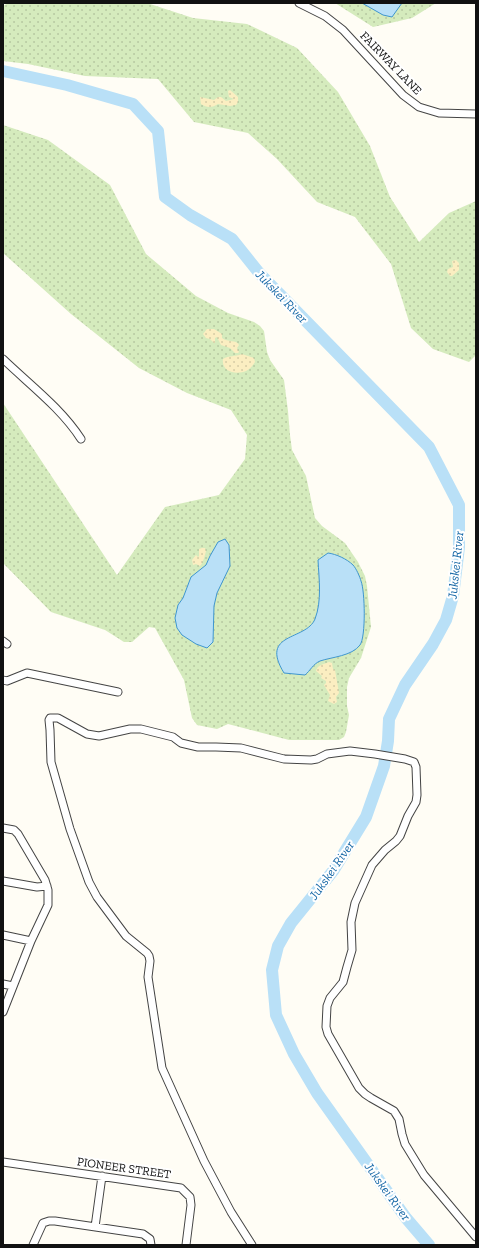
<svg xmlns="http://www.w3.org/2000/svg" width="479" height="1248" font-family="'Zilla Slab',serif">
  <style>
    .grass { fill: url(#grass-dots) }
    .sand { fill: url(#sand-dots) }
    .water { fill: #b9e0f7; stroke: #3f96cf }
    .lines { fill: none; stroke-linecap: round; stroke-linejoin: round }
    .river { stroke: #b9e0f7; stroke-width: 12 }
    .minor-casing { stroke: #444; stroke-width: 9 }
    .minor { stroke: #fff; stroke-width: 7 }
    .labels { text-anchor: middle; stroke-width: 4; stroke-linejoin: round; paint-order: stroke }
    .street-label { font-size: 12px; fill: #111; stroke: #fff }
    .water-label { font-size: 13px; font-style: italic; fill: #1768a6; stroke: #fff }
  </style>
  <defs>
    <pattern id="grass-dots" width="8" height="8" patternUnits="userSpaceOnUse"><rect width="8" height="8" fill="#d5ebbd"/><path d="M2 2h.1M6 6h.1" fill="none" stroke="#b6c8a1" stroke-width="1.8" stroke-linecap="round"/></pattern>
    <pattern id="sand-dots" width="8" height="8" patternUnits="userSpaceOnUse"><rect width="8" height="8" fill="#fbeec1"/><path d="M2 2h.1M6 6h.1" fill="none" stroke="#d6cba5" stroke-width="1.8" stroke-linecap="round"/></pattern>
  </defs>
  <rect width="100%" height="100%" fill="#fffdf5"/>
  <path class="grass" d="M8,3H147L193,18L247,24L297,48L338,92L370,146L390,197L419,242L449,213L476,201V355L469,362L433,349L411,328L391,264L355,217L317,202L277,159L248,133L194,122L158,79L85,76L28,64L3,61V6Z
    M335,3H436L412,18L373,27Z
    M3,125L48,140L110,185L146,254L196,296L228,313L254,322L260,326L264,331L267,352L270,360L284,380L288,411L290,435L292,450L306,476L315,518L322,526L345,543L358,562L365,576L367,586L371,627L361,658L349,678L347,687V706L349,715L346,732L344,737L339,740H289L228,724L217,729L197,725L192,718L184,680L155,628L149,627L132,642H124L105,630L51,612L3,563V403L117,575L165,507L219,495L245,459L247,435L231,410L187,393L139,368L71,314L3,253Z"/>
  <path class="sand" d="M230,90L238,97V102L236,105L230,106L218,104C212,108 207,108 201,104L200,97L214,100L218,97H221L226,101L234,99L229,97L228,91Z
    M456,260L459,263V270L452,276H450L447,272L448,269L453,267L452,261Z
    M207,329H214L222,334V338C228,343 236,339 239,345L237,348L239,352L238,353H235L230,348L221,345L217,337L215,338V343H214L210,339L206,338L203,334Z
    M242,354L254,358L255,362C253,365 250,369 246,371C236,375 221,372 223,359C229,355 235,357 242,354Z
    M202,548H205L206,551C205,555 203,563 200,566L196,564L193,565L192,560L196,555L198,557L199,556V549Z
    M329,662L332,663L333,669L335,670L339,693L336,697L337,702L334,704L328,701L330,695L324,685L326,683V681L321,678L322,676L316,671C317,665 324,664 329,662Z"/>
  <path class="water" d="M362,3H402L392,17L383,15Z
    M225,539L229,545L230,566L217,593L214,606L213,642L207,648L196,644L182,635L177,628L175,618L178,605L183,598L191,577L206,565L210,556L218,542Z
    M328,553C336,554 347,559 353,565C356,568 360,577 361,581C365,591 366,637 360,645C352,656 332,657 320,661C313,664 310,671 305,675L284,673C259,632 306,641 315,619C322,601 319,579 318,560Z"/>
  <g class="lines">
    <path class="river" d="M3,71L67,85L133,104L158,131L165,197L190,215L232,239L260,274L429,447L459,505V547L453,596L446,620L433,644L405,685L389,719L388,741L384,766L366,817L333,871L291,923L278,946L272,970L276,1015L294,1054L317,1093L406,1218L429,1245"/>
    <defs>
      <path id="minor" d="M299,3L325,16L343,30L403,95L419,107L439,113L476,114
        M3,359C30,385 61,408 81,439
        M3,641L7,644
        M3,680L7,681L27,673L118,692
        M3,828L14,830L18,834L45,880L48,890V905L31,941L3,1012
        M3,881L37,887L47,886
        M3,935L31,941
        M3,984L13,986
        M3,1162L181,1188L190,1197L191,1205L186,1245
        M95,1227L102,1176
        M33,1245L43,1223L49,1221H55L143,1234L150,1239L151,1245
        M252,1245L231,1212L204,1161L162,1068L148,977L150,961L149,956L147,953L126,936L97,897L89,882L70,829L51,762L50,730L49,720L50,718H58L87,734L99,736L130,729H141L173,737L181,743L198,747H216L241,748L284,759L311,760L317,759L327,754L350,751L375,754L405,759L414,762L416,767L417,795L416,802L408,816L400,836L396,841L385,850L372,865L355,903L351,922L352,950L347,967L343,982L330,998L327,1006L326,1027L328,1034L359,1088L365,1094L371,1098L394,1111L399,1119L402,1134L405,1144L424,1175L476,1237"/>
    </defs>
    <use href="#minor" class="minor-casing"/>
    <use href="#minor" class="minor"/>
  </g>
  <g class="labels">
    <g class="street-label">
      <text transform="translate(391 63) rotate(46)" y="4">FAIRWAY LANE</text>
      <text transform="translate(124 1168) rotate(8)" y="4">PIONEER STREET</text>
    </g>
    <g class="water-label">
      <text transform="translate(282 296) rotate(46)" y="5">Jukskei River</text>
      <text transform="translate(455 565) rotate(-84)" y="5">Jukskei River</text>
      <text transform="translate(331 870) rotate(-55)" y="5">Jukskei River</text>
      <text transform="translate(388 1191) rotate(54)" y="5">Jukskei River</text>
    </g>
  </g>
  <rect width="479" height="1248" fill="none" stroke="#111111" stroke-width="8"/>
</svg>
